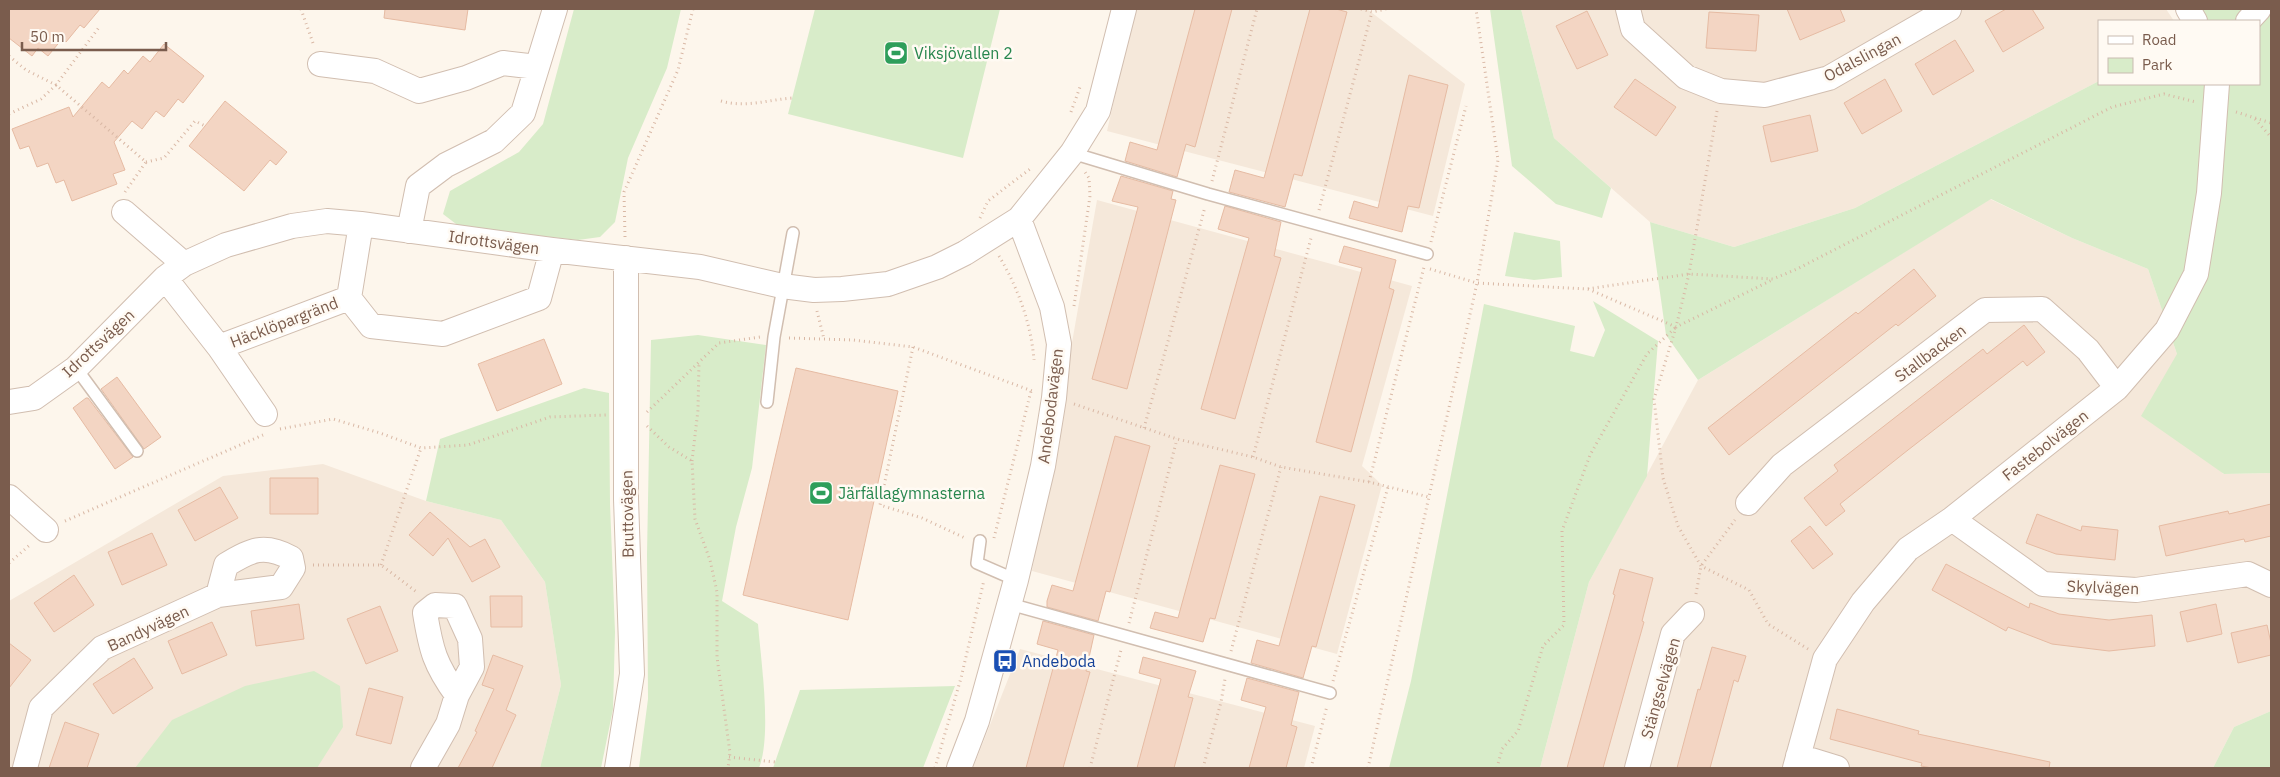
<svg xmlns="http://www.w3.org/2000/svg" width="2280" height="777" font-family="'IBM Plex Sans',sans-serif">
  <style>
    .residential { fill: #f5e8da }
    .green { fill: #d8ecc9 }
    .building { fill: #f3d5c3; stroke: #e6bba3 }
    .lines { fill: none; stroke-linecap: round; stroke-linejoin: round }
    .lane-casing { stroke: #d1beb0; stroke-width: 14 }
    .street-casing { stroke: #d1beb0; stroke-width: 26 }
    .path { stroke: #d9b8a5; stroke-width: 3; stroke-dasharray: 1 4; stroke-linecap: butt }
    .lane { stroke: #fff; stroke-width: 11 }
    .street { stroke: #fff; stroke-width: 24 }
    .labels { text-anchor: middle; stroke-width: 5; stroke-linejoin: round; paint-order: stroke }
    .leisure-label { font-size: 16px; fill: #27864d; stroke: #fffaf3; text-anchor: start }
    .street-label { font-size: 16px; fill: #7a5c4d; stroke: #fffaf3 }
    .transit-label { font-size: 16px; fill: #164399; stroke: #fffaf3; text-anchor: start }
  </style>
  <rect width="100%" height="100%" fill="#fdf6ec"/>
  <path class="residential" d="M1135,9H1367L1465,84L1433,216L1107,131Z
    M1521,9H2166L2174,21H2099V81L1855,208L1734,247L1650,222L1554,138Z
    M1990,199L2072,238L2148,269L2177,354L2223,474L2271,473V711L2234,727L2213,768H1540L1589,582L1698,380Z
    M1097,200L1412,286L1362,466L1382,485L1337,654L1032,571Z
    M323,464L426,501L501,520L545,582L561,685L540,768H9V601L223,476Z
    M1020,649L1315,726L1304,768H973Z"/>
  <path class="green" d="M574,9H681L667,68L628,158L615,222L600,237L578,240L460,227L443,214L450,191L519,152L543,124Z
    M815,9H1000L963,158L788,114Z
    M1490,9H1521L1554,138L1611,188L1602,218L1556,204L1512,166Z
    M2193,9H2271V473L2224,474L2141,416L2177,354L2148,269L2072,238L1991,199L1698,380L1666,335L1650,222L1734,247L1855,208L2099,81V84H2259V21H2189Z
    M1514,232L1560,241L1562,277L1534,280L1505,276Z
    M1593,301L1658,341L1647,476L1589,582L1540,768H1389L1411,681L1484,304L1575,326L1570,351L1594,357L1605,330Z
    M698,335L766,345L752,468L736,527L722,601L758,624C761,661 772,735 759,768H639L648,699L647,554L651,340Z
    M584,388L609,393L610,504L615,632L613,709L601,768H540L561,685L545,582L501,520L426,501L440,439Z
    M314,671L340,686L343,727L317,768H135L172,720L245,686Z
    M955,686L923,768H773L800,690Z
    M2271,711V768H2213L2234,727Z"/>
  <path class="building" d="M9,9H100L84,28L80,25L66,42L62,39L48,56L38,48L32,56L9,38Z
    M385,9H468L465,30L384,18Z
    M1195,9H1232L1195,147L1186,144L1177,177L1125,161L1130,142L1157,150Z
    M1310,9H1336L1347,12L1302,176L1294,174L1285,207L1229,192L1235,170L1264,178Z
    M1787,9H1840L1845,21L1800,40Z
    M2006,9H2032L2044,28L2003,52L1985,21Z
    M1587,11L1608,55L1577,69L1556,26Z
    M1709,12L1759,15L1756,51L1706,48Z
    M1955,40L1974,71L1933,95L1915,64Z
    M164,44L204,76L183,103L178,99L164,117L156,111L142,129L132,121L114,142L125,170L113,174L117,184L72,201L64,180L56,183L48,163L37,167L29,146L20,149L12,129L69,107L73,117L102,82L109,88L124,70L128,74L143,56L150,62Z
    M1409,75L1448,85L1419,208L1408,206L1402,232L1349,218L1354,201L1378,208Z
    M1635,79L1676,107L1656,136L1614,107Z
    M1885,79L1902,111L1862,134L1844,103Z
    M225,101L287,152L276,165L270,160L244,191L189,146Z
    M1810,115L1818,151L1771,162L1763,126Z
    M1121,176L1173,191L1171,199L1176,200L1127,389L1092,379L1138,207L1112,201Z
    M1225,206L1281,222L1274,256L1281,258L1235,419L1201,409L1249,238L1218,229Z
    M1344,246L1396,260L1389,288L1394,290L1351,452L1316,442L1362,268L1339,262Z
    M1914,269L1936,296L1898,326L1896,324L1729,455L1708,428L1856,312L1858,314Z
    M2024,325L2045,352L2027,366L2023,361L1908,450L1840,504L1845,511L1826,526L1804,498L1838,471L1834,465L1983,349L1987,354Z
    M544,339L562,384L497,411L478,364Z
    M796,368L898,391L848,620L743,595Z
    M117,377L161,437L144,449L101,389Z
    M86,398H88L133,457L115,469L73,408Z
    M1115,436L1150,446L1110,592L1106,591L1098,621L1047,607V601L1052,585L1073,591Z
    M1220,465L1255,474L1215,619L1210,618L1203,642L1150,628L1155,612L1178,618Z
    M270,478H318V514H270Z
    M220,487L238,518L195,541L178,510Z
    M1320,496L1355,505L1316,647L1312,646L1303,678L1251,663L1257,640L1279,646Z
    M2271,504V536L2245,542L2244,539L2166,556L2159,526L2228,511L2229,514Z
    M430,512L470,547L485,539L500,567L472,582L448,538L433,556L409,535Z
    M2037,514L2081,531L2082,526L2118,530L2115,560L2056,554L2026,543Z
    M1810,526L1833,554L1813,569L1791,541Z
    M152,533L167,565L122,585L108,552Z
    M1946,564L2029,608L2030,603L2059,614L2109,620L2152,615L2155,646L2109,651L2052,644L2008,627L2006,631L1932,590Z
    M1620,569L1653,578L1642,621L1644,622L1603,768H1567L1615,595L1613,594Z
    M74,575L94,605L54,632L34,603Z
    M490,596H522V627H491Z
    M299,604L304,639L256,646L251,611Z
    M2216,604L2222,634L2187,642L2180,612Z
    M380,606L398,651L366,664L347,619Z
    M1043,621L1094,635L1086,671L1090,672L1063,768H1026L1058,650L1037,644Z
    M212,622L227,655L182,674L168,641Z
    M2267,625L2271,643V655L2238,663L2231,633Z
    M9,643L31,660L9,688Z
    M1712,647L1746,656L1738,682L1734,680L1710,768H1677L1698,689L1700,690Z
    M493,655L523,666L506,710L516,715L492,768H458L477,732L475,731L494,689L482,685Z
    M1143,657L1196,671L1188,697L1193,698L1174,768H1137L1161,679L1139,673Z
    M134,658L153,688L113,714L93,684Z
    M1247,678L1299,692L1291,725L1297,727L1286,768H1249L1266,707L1241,700Z
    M369,688L403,697L391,744L356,735Z
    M1837,709L1919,731L1918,734L2050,762L2049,768H1932L1921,766L1922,763L1830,739Z
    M65,722L99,734L87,768H49Z"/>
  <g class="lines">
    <defs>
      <path id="lane" d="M1072,153L1208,194L1427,254
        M76,368L137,451
        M767,402L774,337L793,233
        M980,541L977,563L1016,580
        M1010,604L1330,693"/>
      <path id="street" d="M1628,9L1633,29L1686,77L1721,91L1765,95L1829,78L1949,9
        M2188,9L2195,21
        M2248,21L2259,9
        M320,64L375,71L419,91L466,78L503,63L537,67
        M124,212L184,264
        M361,224L349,298L371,326L443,334L539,298L552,250
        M409,231L418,186L446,165L494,141L523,113L555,9
        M165,278L219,347L349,298
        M219,347L265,414
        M9,402L34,398L76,368L165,278L184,264L226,245L292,226L327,221L361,224L552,250L700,267L782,286L814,290L842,289L888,284L937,267L965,253L1019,219L1072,153L1098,111L1124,9
        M9,497L46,530
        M1748,503L1782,465L1985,310L2042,309L2088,350L2117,388
        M1952,519L2043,584L2136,590L2248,574L2271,585
        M1798,756L1837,768
        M25,768L41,708L102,648L218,595L281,587L293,568L291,558C264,543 250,550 226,565L218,595
        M423,768L448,724L457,695L472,667L470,639L455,606L435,605L425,613C431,650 435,665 457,695
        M617,768L632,674L626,499V258
        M959,768L977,721L1016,580L1043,466L1054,398L1059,344L1052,307L1019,219
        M1637,768L1673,634L1692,614
        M1795,768L1825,659L1863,602L1908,549L1952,519L2117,388L2167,330L2196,274L2209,193L2217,84"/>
    </defs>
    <use href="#lane" class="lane-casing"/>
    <use href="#street" class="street-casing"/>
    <path class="path" d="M301,9L314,46
      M1361,9L1372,12L1386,9
      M9,56L26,70L56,85L100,26
      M721,101C745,108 767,100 792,98
      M1717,111L1689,274L1676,327L1654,399L1663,478L1678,526L1701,566L1749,590L1768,624L1808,649
      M1071,112L1080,87
      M2236,112L2271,123
      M9,114L41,99L56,85L146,162L125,192
      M2255,119L2271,137
      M146,162L164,158L195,121L205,126
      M1212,181L1257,9
      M1319,210L1372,12
      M980,218L988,201L1030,169
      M625,237L624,192L678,70L693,9
      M1431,242L1466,106
      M999,256C1018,288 1031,323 1034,360
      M1430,269L1477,283L1587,289L1689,274L1773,279L1797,269L2112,107L2164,94L2196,102
      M1588,289L1676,327L1772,280
      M1074,306L1090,196L1089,178L1085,172
      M817,311L824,339
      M789,338L853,340L913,347L1035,392
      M913,347L880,505L922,518L965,538
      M1074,404L1177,439L1253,457L1281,467L1369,482L1429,497
      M647,412L719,343L760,337
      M647,426L669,447L692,461L695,519L710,560L717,592V657L730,753L728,768
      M1144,428L1205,207
      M280,429L333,419L380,433L421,448L468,445L550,417L606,415
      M1253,457L1311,238
      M692,461L698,410L699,362
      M1369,482L1424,267
      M65,521L263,435
      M994,538L1031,391
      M9,563L31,544
      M313,565H381L418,593
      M381,565L421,448
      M1696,594L1701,566L1735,520
      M1129,623L1177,439
      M1231,651L1281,467
      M1333,681L1388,487
      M729,757L775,762
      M935,768L961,678L984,580
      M1090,768L1121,650
      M1203,768L1221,702L1225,679
      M1311,768L1327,706
      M1368,768L1477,283L1498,160L1476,9
      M1497,768L1502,749L1518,731L1543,646L1564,625L1562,531L1590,455L1647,354L1675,328"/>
    <use href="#lane" class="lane"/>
    <use href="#street" class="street"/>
  </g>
  <defs>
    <symbol id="stadium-square" viewBox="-11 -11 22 22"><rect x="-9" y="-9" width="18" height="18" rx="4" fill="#2e9e5b" stroke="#fffaf3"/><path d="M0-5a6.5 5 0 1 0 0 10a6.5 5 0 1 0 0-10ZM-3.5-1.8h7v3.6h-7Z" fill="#fff"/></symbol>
    <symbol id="bus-square" viewBox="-11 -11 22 22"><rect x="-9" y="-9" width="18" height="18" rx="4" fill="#1a4fb4" stroke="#fffaf3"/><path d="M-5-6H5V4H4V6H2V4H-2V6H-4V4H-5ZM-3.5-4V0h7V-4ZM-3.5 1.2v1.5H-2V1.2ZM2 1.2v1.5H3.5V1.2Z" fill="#fff"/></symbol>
  </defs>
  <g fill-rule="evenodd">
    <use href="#stadium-square" x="882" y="39" width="28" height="28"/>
    <use href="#stadium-square" x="807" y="479" width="28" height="28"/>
    <use href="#bus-square" x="991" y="647" width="28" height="28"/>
  </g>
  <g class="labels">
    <g class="leisure-label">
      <text x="914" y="59">Viksjövallen 2</text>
      <text x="838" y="499">Järfällagymnasterna</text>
    </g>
    <g class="street-label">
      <text transform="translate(1862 57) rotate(-28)" y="6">Odalslingan</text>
      <text transform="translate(494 242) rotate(8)" y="6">Idrottsvägen</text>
      <text transform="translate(284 322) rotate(-21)" y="6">Häcklöpargränd</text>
      <text transform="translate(98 343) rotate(-43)" y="6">Idrottsvägen</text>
      <text transform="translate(1930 353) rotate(-37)" y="6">Stallbacken</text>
      <text transform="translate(1050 406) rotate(-83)" y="6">Andebodavägen</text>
      <text transform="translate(2045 445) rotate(-38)" y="6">Fastebolvägen</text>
      <text transform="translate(627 514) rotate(-91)" y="6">Bruttovägen</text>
      <text transform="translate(2103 587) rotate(2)" y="6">Skylvägen</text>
      <text transform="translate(148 628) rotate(-25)" y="6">Bandyvägen</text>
      <text transform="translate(1660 688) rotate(-74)" y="6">Stängselvägen</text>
    </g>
    <g class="transit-label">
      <text x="1022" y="667">Andeboda</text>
    </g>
  </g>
  <rect width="2280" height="777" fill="none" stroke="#7a5c4d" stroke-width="20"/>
  <rect x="2098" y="20" width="162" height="65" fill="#fffaf3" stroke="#cabbb1"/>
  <rect x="2108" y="36" width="25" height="8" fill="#ffffff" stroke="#cabbb1"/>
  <text x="2142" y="45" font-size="15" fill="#7a5c4d">Road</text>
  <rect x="2108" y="58" width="25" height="15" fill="#d8ecc9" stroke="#cabbb1"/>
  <text x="2142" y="70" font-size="15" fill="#7a5c4d">Park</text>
  <path d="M22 42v8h144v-8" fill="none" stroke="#7a5c4d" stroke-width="2.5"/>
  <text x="30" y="42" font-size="15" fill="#7a5c4d" stroke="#fffaf3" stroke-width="4" paint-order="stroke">50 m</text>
</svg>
